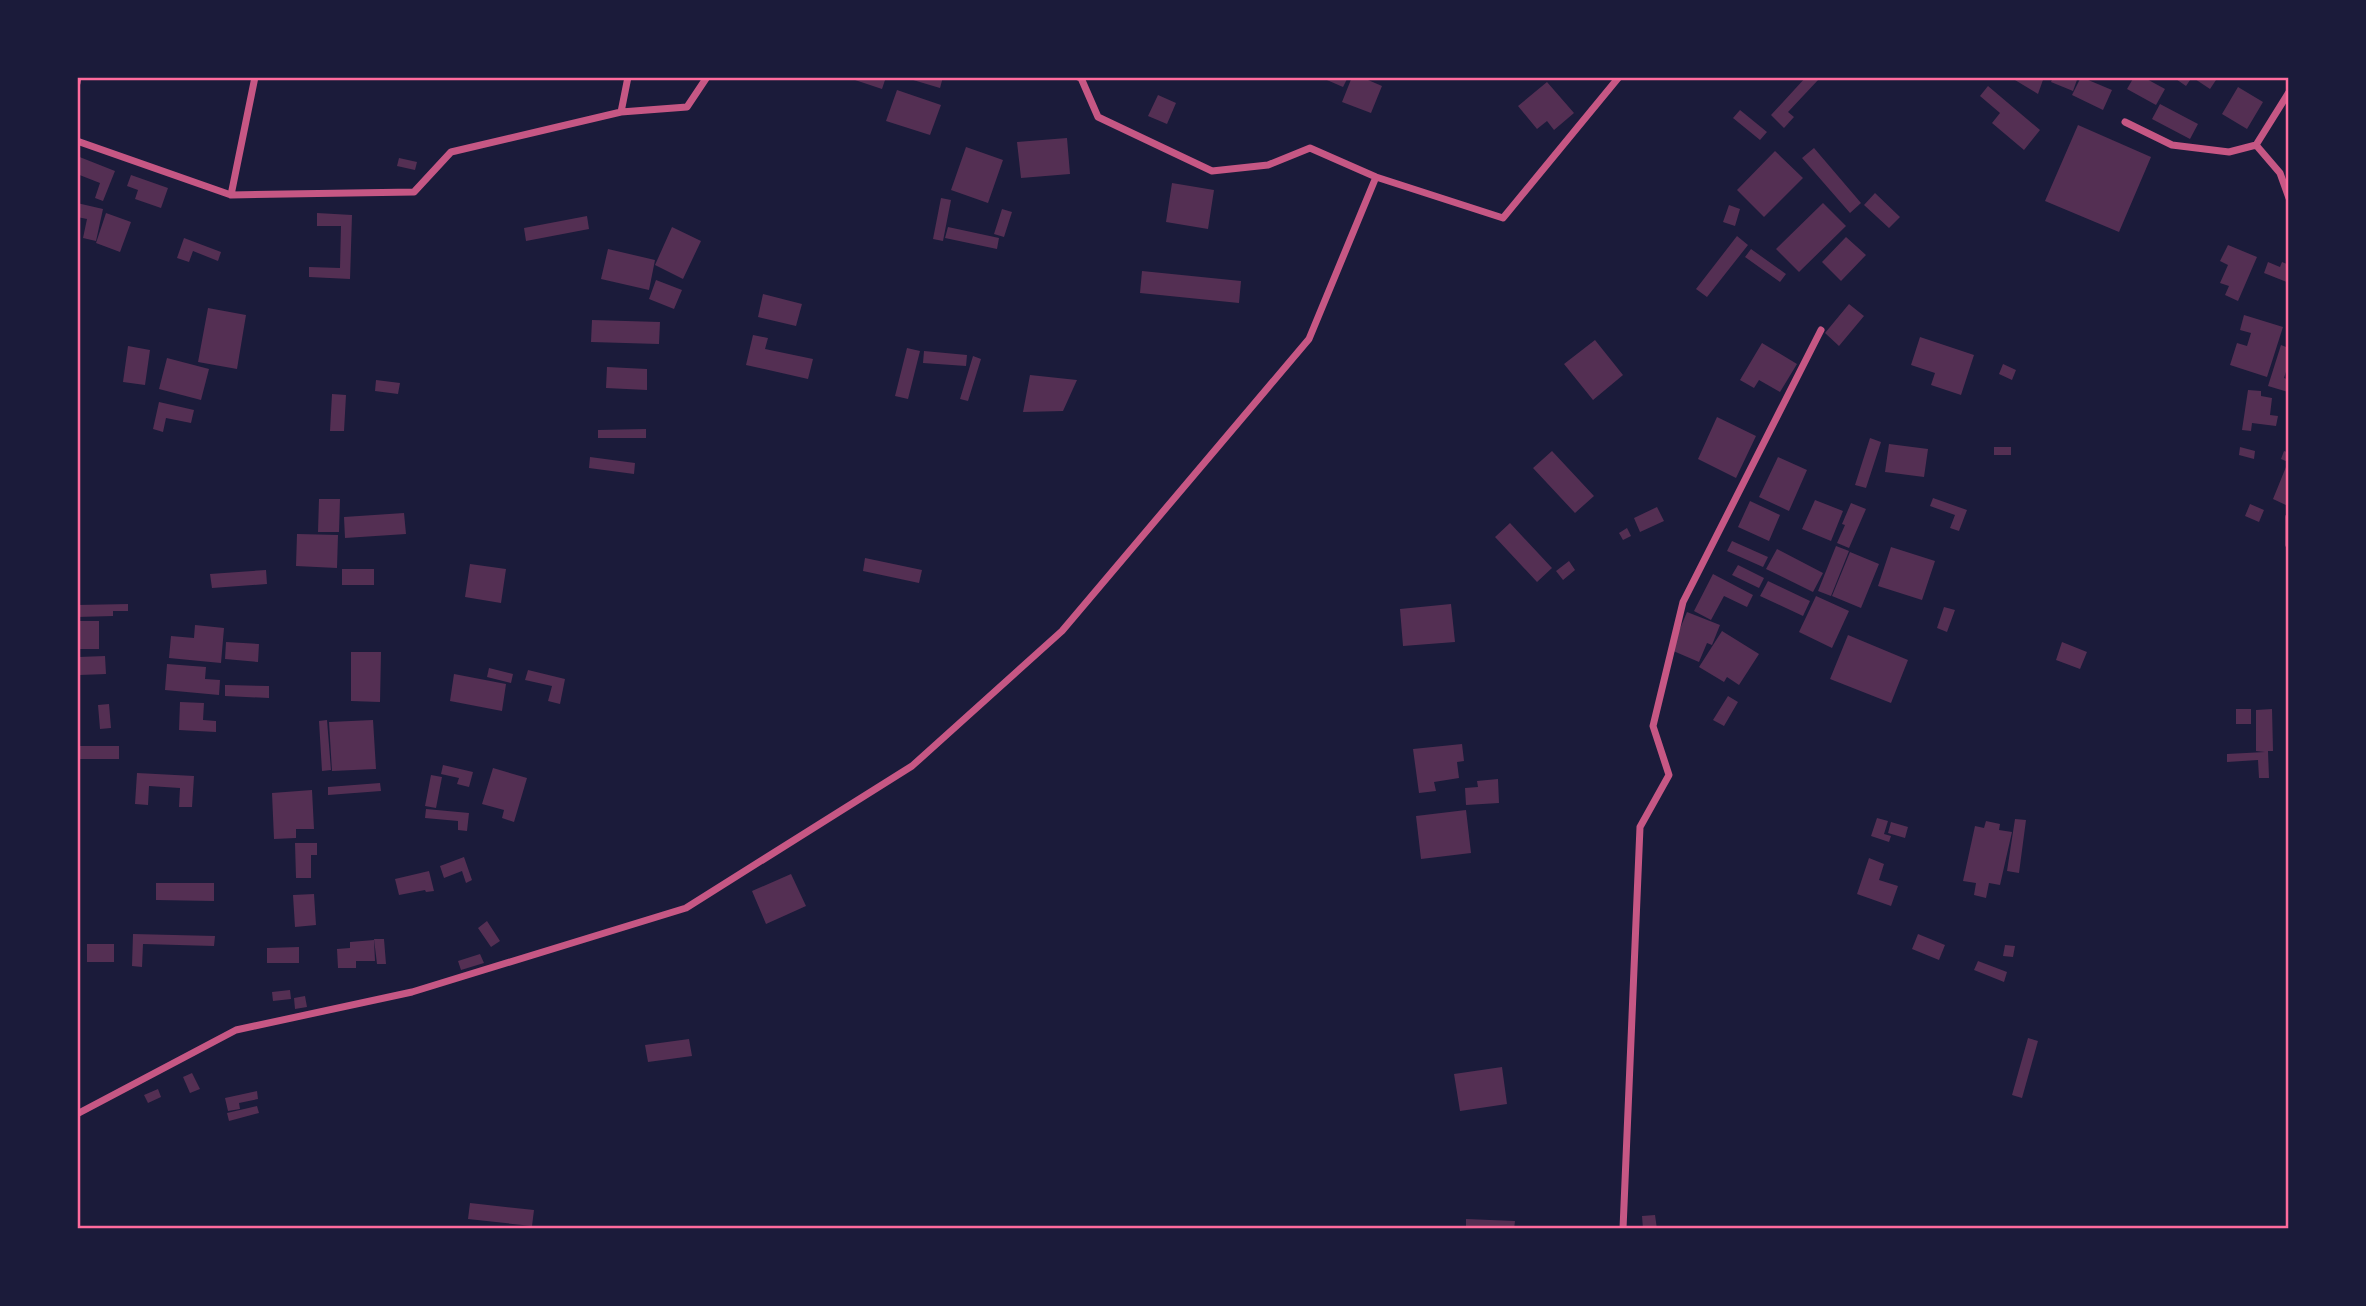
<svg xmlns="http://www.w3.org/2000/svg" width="2366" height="1306" font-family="Figtree,sans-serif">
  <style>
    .building { fill: #542f53 }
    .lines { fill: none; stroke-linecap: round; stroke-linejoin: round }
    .minor { stroke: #c65784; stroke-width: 7 }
    .neatline { fill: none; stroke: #ff6b9d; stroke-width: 2.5 }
  </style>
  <rect width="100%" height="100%" fill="#1b1b3a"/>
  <path class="building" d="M846,77H886L882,89Z
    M903,77H943L940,88Z
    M1320,77H1348L1343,87Z
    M1352,77H1361L1382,86L1371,113L1342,102Z
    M1806,77L1819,79L1788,112L1794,117L1784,128L1771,115Z
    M2010,77H2044L2038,94Z
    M2053,77H2078L2073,91L2051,82Z
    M2081,77L2112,90L2103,110L2072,95Z
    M2134,77H2143L2165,89L2156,105L2127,89Z
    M2173,77H2218L2210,89L2192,77L2186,86Z
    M1547,82L1574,113L1554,130L1547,121L1537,129L1518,106Z
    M1988,86L2040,130L2024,150L1992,123L2000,113L1980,96Z
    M2238,87L2263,102L2247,129L2222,114Z
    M897,90L941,105L930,135L886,121Z
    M1158,95L1176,103L1167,124L1148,116Z
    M2160,104L2198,124L2190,139L2152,119Z
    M1740,110L1767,132L1760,140L1733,118Z
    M2078,125L2151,157L2119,232L2045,201Z
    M1067,138L1070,174L1021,178L1017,142Z
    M966,147L1003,160L988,203L951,190Z
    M1814,148L1861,203L1850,213L1802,158Z
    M1775,151L1803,178L1764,217L1737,190Z
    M77,156L115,171L103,201L95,198L100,183L77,174Z
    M399,158L417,162L415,170L397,166Z
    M131,175L168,188L161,208L135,199L138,190L127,186Z
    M1172,183L1214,190L1208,229L1166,222Z
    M1875,193L1900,217L1889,228L1864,205Z
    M941,198L951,200L943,241L933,239Z
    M77,203L103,209L96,241L83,238L87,219L77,217Z
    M1823,203L1846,226L1799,272L1776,249Z
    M1729,205L1740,209L1735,226L1723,222Z
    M1002,209L1012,212L1004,237L994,234Z
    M106,213L131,222L120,252L96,243Z
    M317,213L352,215L350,279L309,277V267L340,268L341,226H317Z
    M587,216L589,229L526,241L524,228Z
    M672,227L701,241L683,279L655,265Z
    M948,227L999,238L997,249L945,238Z
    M1737,236L1748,245L1707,297L1696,289Z
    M1846,237L1866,255L1841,281L1822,262Z
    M184,238L221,252L218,261L193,251L189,262L177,258Z
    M2228,245L2257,257L2238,301L2225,295L2229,286L2220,283L2228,265L2220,261Z
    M608,249L655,260L649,290L601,279Z
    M1751,249L1786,274L1780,282L1745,257Z
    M2268,262L2280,267L2282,262L2289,265V283L2264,273Z
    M1142,271L1241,281L1239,303L1140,293Z
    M656,280L682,290L674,309L649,299Z
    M763,294L802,304L796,326L758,317Z
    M1849,304L1864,316L1839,346L1825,333Z
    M208,308L246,315L237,369L198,362Z
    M2244,315L2283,327L2267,377L2230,365L2237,343L2247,346L2251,333L2240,330Z
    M592,320L660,322L659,344L591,342Z
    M753,335L768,338L765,349L813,359L808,379L746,365Z
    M1920,337L1974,355L1961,395L1931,385L1935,373L1911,365Z
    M1595,340L1623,375L1593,400L1564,364Z
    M1762,343L1797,364L1780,392L1759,380L1754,388L1740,380Z
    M2281,345L2289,348V362L2284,378L2289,380L2288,392L2268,386Z
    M128,346L150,350L145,385L123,382Z
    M907,348L920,351L908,399L895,396Z
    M924,351L967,355L966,366L923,363Z
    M973,356L981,359L968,401L960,399Z
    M167,358L209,369L201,400L159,389Z
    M2003,364L2016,370L2012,380L1999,374Z
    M607,367L647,369V390L606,388Z
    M1030,375L1077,380L1063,411L1023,412Z
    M376,380L400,383L398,394L375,391Z
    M2248,390L2261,391V396L2272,398L2270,415L2278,416L2276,426L2252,423L2251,431L2242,430Z
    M332,394L346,395L344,431H330Z
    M159,402L194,410L191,423L166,418L163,432L153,429Z
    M1717,417L1756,436L1736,478L1698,459Z
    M646,429V438H598V430Z
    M1870,438L1881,442L1866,488L1855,485Z
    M1889,444L1928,449L1924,477L1885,472Z
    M1994,447H2011V455H1994Z
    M2240,447L2255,451L2254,459L2239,455Z
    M1552,451L1594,496L1575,513L1533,468Z
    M2284,451L2289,453L2288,506L2273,499L2288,462L2281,459Z
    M590,457L635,463L634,474L589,468Z
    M1778,457L1807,470L1789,511L1759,497Z
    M1933,498L1967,510L1959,531L1950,528L1955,515L1930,506Z
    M319,499H340L339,532H318Z
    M1815,500L1843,511L1831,541L1802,529Z
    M1750,501L1780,515L1769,541L1738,527Z
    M1851,503L1866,509L1849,548L1837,543L1845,525L1842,524Z
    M2250,504L2264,510L2259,522L2245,516Z
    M1657,507L1664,521L1640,532L1634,518Z
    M404,513L406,534L345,538L344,517Z
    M1510,523L1552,568L1537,582L1495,537Z
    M1627,528L1631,536L1623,540L1619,533Z
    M297,534L338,535L337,568L296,566Z
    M1732,541L1768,557L1763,567L1727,551Z
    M1836,546L1849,551L1831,596L1818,591Z
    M1891,547L1935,561L1922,600L1878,586Z
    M1777,549L1823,573L1813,592L1766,569Z
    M1850,552L1879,564L1861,608L1832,596Z
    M865,558L922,570L919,583L863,571Z
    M1569,561L1575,570L1563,580L1556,571Z
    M470,564L506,569L501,603L465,597Z
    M1738,565L1764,578L1759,588L1732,575Z
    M342,569H374V585H342Z
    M266,570L267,584L212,588L210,574Z
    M1713,574L1753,595L1747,607L1724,596L1711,620L1694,611Z
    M1768,581L1810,601L1803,616L1760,596Z
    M1816,596L1849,611L1832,648L1799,632Z
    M128,604V611H113V616L77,617V605Z
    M1451,604L1455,642L1403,646L1400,609Z
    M1944,607L1955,610L1947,632L1937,628Z
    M1687,612L1720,625L1712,645L1707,643L1699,662L1671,650Z
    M77,621H99V649H77Z
    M195,625L224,628L221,663L169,658L171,636L194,638Z
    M1722,631L1759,654L1739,685L1727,677L1724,682L1699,667Z
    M1848,635L1908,660L1891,703L1830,679Z
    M226,642L259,644L258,662L225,659Z
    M2062,642L2087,652L2080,669L2056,660Z
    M351,652H381L380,702L351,701Z
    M105,656L106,674L80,675L79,657Z
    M167,664L206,667L205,679L220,680L219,695L165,690Z
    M489,668L513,674L511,683L487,677Z
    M528,670L565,679L560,704L548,701L552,686L525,680Z
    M454,674L506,684L502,711L450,701Z
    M225,685L269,686V698L225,696Z
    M1728,696L1738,702L1724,726L1713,720Z
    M180,702L204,703L203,720L216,721V732L179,730Z
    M109,704L111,728L100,729L98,705Z
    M2236,709H2251V724H2236Z
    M2272,709L2273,751H2268L2269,778H2259L2258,760L2227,762V754L2265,752L2256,751V710Z
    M327,720L331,770L322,771L319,721Z
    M373,720L376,769L332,771L329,722Z
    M1462,744L1464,761L1457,762L1459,778L1434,782L1436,791L1419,793L1413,749Z
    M77,746H119V759H77Z
    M443,765L473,772L469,787L457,784L459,778L441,774Z
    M493,768L527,778L514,822L502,818L504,810L482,804Z
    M137,773L194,776L192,807H179L180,788L149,786L148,805L135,804Z
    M431,775L442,777L436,808L425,806Z
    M1498,779L1499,803L1466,805L1465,788L1478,787L1477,781Z
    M380,783L381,791L328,795V787Z
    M312,790L314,829H296V838L274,839L272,793Z
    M426,809L469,813L467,831L458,830V821L425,818Z
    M1466,810L1471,853L1421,859L1416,816Z
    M1877,818L1888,821L1884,834L1891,836L1889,842L1871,836Z
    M2015,819L2026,820L2019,873L2007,871Z
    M1986,821L2000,824L1999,830L2012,832L2000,885L1989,883L1986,898L1974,895L1976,883L1963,881L1975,826L1984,828Z
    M1891,822L1908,827L1905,838L1888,833Z
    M295,843H317V855H311V878H296Z
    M464,857L472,880L466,883L462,871L444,878L440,866Z
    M1869,858L1884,864L1879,880L1898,886L1891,906L1857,894Z
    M429,871L434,891L426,892L425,890L399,895L395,879Z
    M791,874L806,906L766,924L752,891Z
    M156,883H214V901L156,900Z
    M314,894L316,925L295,927L293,895Z
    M487,921L500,941L491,947L478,928Z
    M133,934L215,936L214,946L143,944L142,967L132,966Z
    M1918,934L1945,945L1939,960L1912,949Z
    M374,939H384L386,964H377Z
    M374,940L375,961H356V968H338L337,949L350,948V942Z
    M87,944H114V962H87Z
    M2005,945L2015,946L2013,957L2003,956Z
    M299,947V963H267V948Z
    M480,954L484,963L461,970L458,961Z
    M1978,961L2007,972L2004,982L1974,970Z
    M290,990L291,999L273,1001L272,992Z
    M305,996L307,1007L295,1009L294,998Z
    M2028,1038L2038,1041L2022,1098L2012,1095Z
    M689,1039L692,1056L648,1062L645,1045Z
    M1502,1067L1507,1104L1460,1111L1454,1074Z
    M192,1073L200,1089L190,1093L183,1077Z
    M158,1089L161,1097L148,1103L144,1095Z
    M257,1091L258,1099L239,1103L240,1109L228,1111L225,1098Z
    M257,1106L259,1113L229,1121L227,1113Z
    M470,1203L534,1210L532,1226L468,1219Z
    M1655,1215L1657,1229H1643L1642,1216Z
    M1466,1219L1515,1221L1514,1229H1466Z"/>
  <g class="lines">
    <path class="minor" d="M1078,77L1081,78L1098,117L1212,171L1268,165L1310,148L1376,177L1503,218L1619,77
      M77,83L78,77
      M621,112L628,77
      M2125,122L2172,145L2229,152L2256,145L2289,92
      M77,141L231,195L414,192L451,152L621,112L687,107L707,77
      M2256,145L2280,173L2289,198
      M231,195L255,77
      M2289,517V545
      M77,1114L236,1030L412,992L686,908L912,766L1062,631L1309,339L1376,177
      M1623,1229L1640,827L1669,775L1653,726L1683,602L1821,330"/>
  </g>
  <rect width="2366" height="1306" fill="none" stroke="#1b1b3a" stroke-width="158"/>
  <rect x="79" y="79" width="2208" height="1148" class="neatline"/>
</svg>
